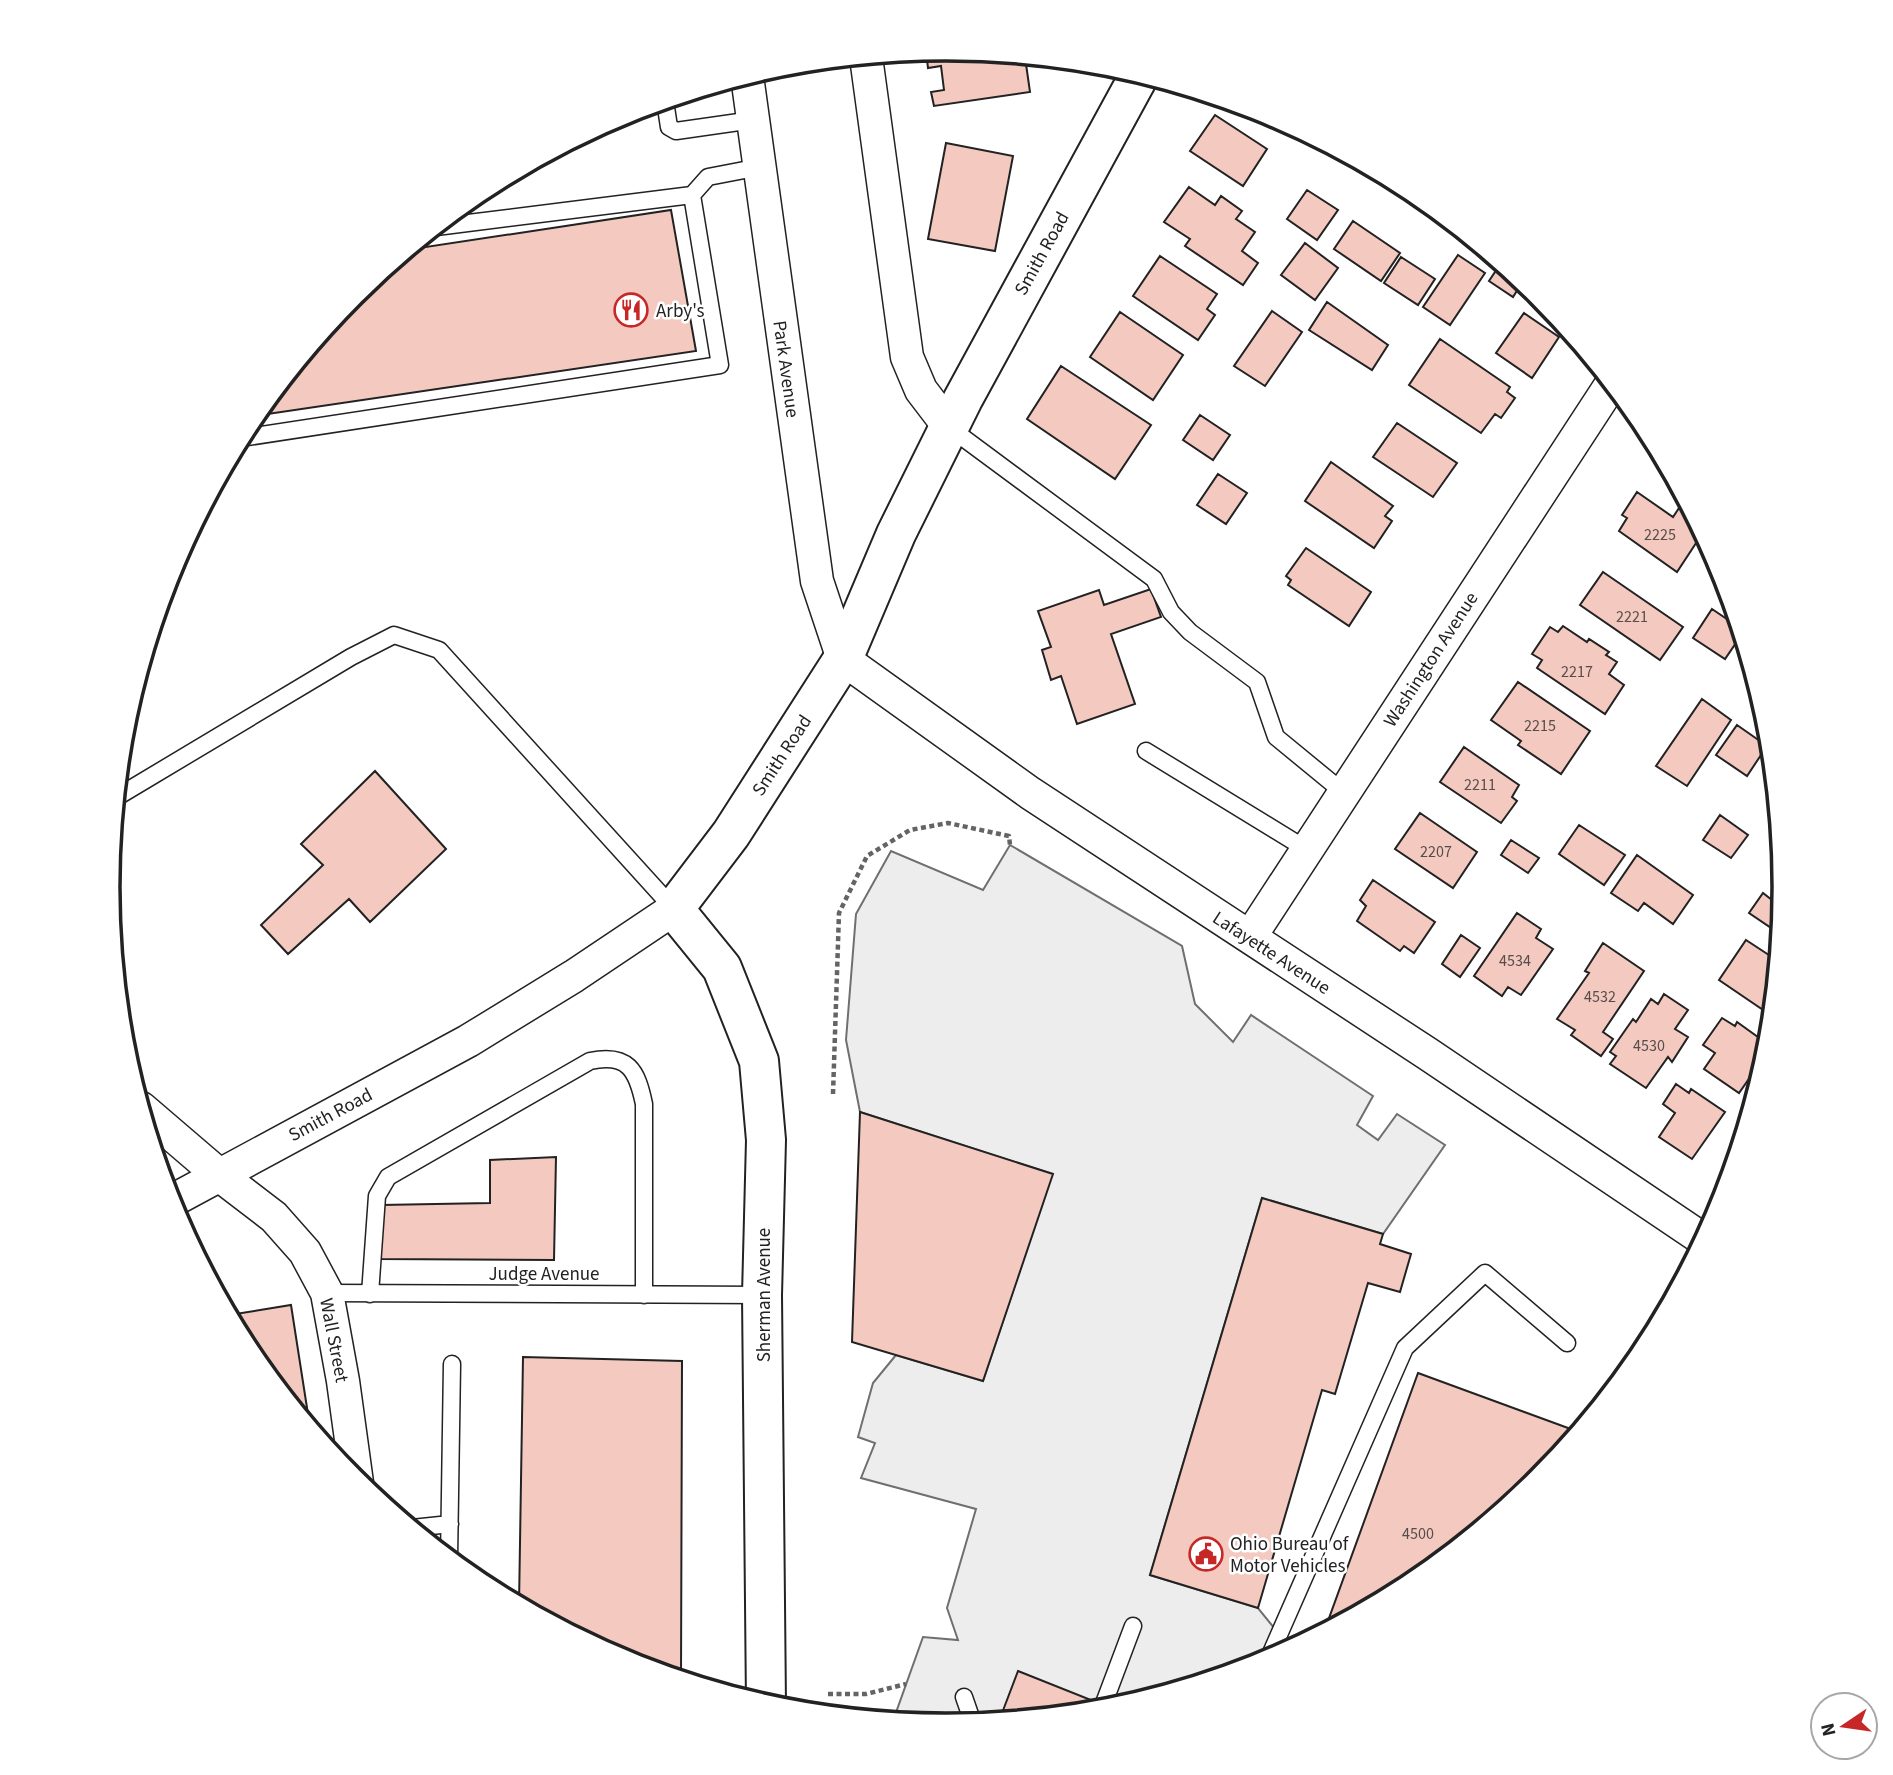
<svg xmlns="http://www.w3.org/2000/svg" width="1893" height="1775" font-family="'Source Sans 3',sans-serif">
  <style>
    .parking { fill: #ededed; stroke: #6f6f6f; stroke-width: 2 }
    .building { fill: #f3c9c0; stroke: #222; stroke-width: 2 }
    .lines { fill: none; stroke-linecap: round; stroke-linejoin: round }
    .service-casing { stroke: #222; stroke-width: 19 }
    .minor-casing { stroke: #222; stroke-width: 35 }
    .secondary-casing { stroke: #222; stroke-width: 42 }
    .path { stroke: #646464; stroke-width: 4.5; stroke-dasharray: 5 3.5; stroke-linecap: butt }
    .service { stroke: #fff; stroke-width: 16 }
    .minor { stroke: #fff; stroke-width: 32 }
    .secondary { stroke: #fff; stroke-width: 38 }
    .labels { text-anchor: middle; stroke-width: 5; stroke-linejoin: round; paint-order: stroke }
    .number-label { font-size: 16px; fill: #564c4a }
    .street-label { font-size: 19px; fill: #222; stroke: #fff }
    .poi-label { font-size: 19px; fill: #222; stroke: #fff; text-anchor: start }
    .rim { fill: none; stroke: #222; stroke-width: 3.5 }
  </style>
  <rect width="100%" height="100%" fill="#fff"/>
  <path class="parking" d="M1010,845L1182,946L1195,1004L1233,1042L1251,1015L1373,1096L1357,1125L1378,1140L1397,1114L1445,1145L1383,1234L1262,1198L1150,1575L1258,1608L1291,1649L1267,1662L1110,1710L946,1726L893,1721L923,1637L958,1640L947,1608L976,1509L861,1478L875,1443L858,1437L873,1383L896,1355L983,1381L1052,1174L860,1112L846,1040L856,914L891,851L983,890Z"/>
  <path class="building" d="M947,49L1025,57L1030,92L934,106L931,92L944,90L941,66L928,68L926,51Z
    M1248,107L1268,113L1297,129L1292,137Z
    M1215,115L1267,149L1243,186L1190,151Z
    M946,143L1013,156L995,251L928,239Z
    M1189,187L1215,205L1221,196L1242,211L1236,219L1255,232L1242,251L1258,263L1243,285L1185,246L1190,239L1164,222Z
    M1307,190L1338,210L1317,240L1287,219Z
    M671,210L696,351L254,416L354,294L412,246L413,249Z
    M1353,221L1400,253L1381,281L1334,249Z
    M1305,243L1338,268L1315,300L1281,275Z
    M1458,255L1485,273L1450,325L1423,307Z
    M1160,256L1217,294L1207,309L1215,315L1198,340L1133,296Z
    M1401,257L1435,279L1418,305L1384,283Z
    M1501,263L1523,281L1513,297L1489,281Z
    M1327,302L1388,345L1372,370L1309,330Z
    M1272,311L1302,332L1265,386L1234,366Z
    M1120,312L1183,355L1153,400L1090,357Z
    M1524,313L1559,337L1532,378L1496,353Z
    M1440,339L1510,387L1507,392L1515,398L1501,418L1495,414L1481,433L1409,385Z
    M1061,366L1151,425L1115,479L1027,419Z
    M1200,415L1230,435L1213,460L1183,440Z
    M1397,423L1457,463L1433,497L1373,457Z
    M1662,456L1671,473L1657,464Z
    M1331,462L1393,506L1385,516L1392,521L1374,548L1305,501Z
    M1218,474L1247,493L1226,524L1197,505Z
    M1637,492L1673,517L1679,508L1696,519L1698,523L1693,532L1700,537L1677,572L1619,531L1627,518L1622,515Z
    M1306,548L1371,592L1349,626L1288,585L1291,580L1286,576Z
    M1603,572L1683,627L1660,660L1580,605Z
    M1151,589L1161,617L1111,634L1135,704L1077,724L1061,676L1051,680L1042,650L1051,647L1038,611L1099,590L1104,605Z
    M1712,609L1740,628L1742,634L1725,659L1693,638Z
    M1563,626L1587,642L1589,639L1609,652L1606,655L1617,662L1609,674L1624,685L1605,714L1537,668L1542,660L1532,654L1550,627L1558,632Z
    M1518,682L1590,731L1561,774L1518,745L1521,741L1491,720Z
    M1702,699L1731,720L1687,786L1656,766Z
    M1737,725L1767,746L1747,776L1716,755Z
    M1464,747L1519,785L1512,797L1517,801L1501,823L1440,782Z
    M375,771L446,849L370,922L349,899L288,954L261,925L323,865L301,844Z
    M1420,813L1477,852L1453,888L1395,849Z
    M1720,815L1748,835L1731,858L1703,840Z
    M1579,825L1625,855L1604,885L1559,854Z
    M1511,840L1539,858L1528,873L1501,855Z
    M1637,855L1693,895L1673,924L1644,903L1638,911L1611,893Z
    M1373,880L1435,922L1414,953L1404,946L1400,951L1357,921L1366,906L1360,900Z
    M1784,882L1785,888L1780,934L1749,913L1763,893L1772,900Z
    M1517,913L1541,929L1536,938L1553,949L1521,995L1508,987L1502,996L1474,976Z
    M1461,935L1480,948L1460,977L1442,964Z
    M1746,940L1778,961L1772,1016L1719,980Z
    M1603,943L1644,971L1603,1032L1613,1039L1601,1056L1571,1035L1575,1030L1557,1019L1589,973L1585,971Z
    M1664,994L1688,1010L1675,1029L1688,1037L1672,1062L1668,1057L1646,1088L1610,1064L1616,1056L1610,1052L1633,1019L1636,1022L1651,999L1658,1004Z
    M1722,1018L1735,1026L1737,1022L1769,1045V1050L1739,1093L1704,1069L1715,1053L1703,1045Z
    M1676,1084L1689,1093L1691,1089L1725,1112L1692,1159L1659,1137L1675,1113L1663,1104Z
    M860,1112L1053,1174L983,1381L852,1342Z
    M556,1157L554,1260L379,1259L381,1205L490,1203V1160Z
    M1262,1198L1383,1234L1380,1244L1411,1254L1400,1292L1368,1283L1335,1394L1322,1390L1258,1608L1150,1575Z
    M291,1305L310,1427L249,1353L229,1315Z
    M523,1357L682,1361L681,1679L625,1662L519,1605Z
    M1418,1373L1579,1432L1539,1481L1412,1585L1324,1632Z
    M1018,1671L1101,1704L1098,1711L999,1721Z"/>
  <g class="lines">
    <defs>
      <path id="service" d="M665,101L669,127L676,131L753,120
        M436,227L692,195
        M950,428L1154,579L1171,612L1190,632L1257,682L1276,737L1343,792
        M241,438L720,365L692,195L708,177L760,167
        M1146,751L1306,849
        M117,797L351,657L394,635L439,650L674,909
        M327,1293L762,1295
        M370,1294L377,1196L388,1177L590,1061C628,1053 637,1070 644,1104V1295
        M412,1528L450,1524
        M449,1559L452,1364
        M1267,1662L1405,1348L1485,1273L1567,1343
        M964,1697L973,1723
        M1101,1711L1133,1626"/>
      <path id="minor" d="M866,57L907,357L921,390L950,428
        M747,76L817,581L843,659L1030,793L1428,1054L1704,1240
        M1250,937L1612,383
        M141,1108L218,1174L274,1217L305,1252L327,1293L343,1381L357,1483
        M170,1202L468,1041L574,976L674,909"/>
      <path id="secondary" d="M766,1705L762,1295L766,1140L759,1061L722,968L674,909L731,834L843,659L896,534L963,399L1140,74"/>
    </defs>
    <use href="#service" class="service-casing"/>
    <use href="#minor" class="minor-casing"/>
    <use href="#secondary" class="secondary-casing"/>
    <path class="path" d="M833,1094L839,913L867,856L910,830L948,823L1009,836L1010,845
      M828,1694H866L906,1684"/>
    <use href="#service" class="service"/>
    <use href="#minor" class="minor"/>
    <use href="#secondary" class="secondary"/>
  </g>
  <defs>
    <symbol id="restaurant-ring" viewBox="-11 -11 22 22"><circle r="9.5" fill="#fff" stroke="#c62828" stroke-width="1.5"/><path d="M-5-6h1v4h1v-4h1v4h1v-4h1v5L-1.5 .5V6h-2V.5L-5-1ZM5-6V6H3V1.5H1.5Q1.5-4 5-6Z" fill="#c62828"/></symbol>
    <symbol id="civic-ring" viewBox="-11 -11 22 22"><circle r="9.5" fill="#fff" stroke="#c62828" stroke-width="1.5"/><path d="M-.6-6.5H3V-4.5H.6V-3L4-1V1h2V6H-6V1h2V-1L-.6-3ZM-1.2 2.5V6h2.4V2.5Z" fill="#c62828"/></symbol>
  </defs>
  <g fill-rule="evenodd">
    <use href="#restaurant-ring" x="612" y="291" width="38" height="38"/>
    <use href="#civic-ring" x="1187" y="1535" width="38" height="38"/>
  </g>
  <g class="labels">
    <g class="number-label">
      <text x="1660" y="540">2225</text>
      <text x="1632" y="622">2221</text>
      <text x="1577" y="677">2217</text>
      <text x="1540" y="731">2215</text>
      <text x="1480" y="790">2211</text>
      <text x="1436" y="857">2207</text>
      <text x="1515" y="966">4534</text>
      <text x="1600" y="1002">4532</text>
      <text x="1649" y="1051">4530</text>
      <text x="1418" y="1539">4500</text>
    </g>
    <g class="street-label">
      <text transform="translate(1041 253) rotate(-61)" y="7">Smith Road</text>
      <text transform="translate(787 369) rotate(82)" y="7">Park Avenue</text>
      <text transform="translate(1430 659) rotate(-57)" y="7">Washington Avenue</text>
      <text transform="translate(781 755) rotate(-57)" y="7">Smith Road</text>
      <text transform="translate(1272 952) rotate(33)" y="7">Lafayette Avenue</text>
      <text transform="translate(330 1114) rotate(-28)" y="7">Smith Road</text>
      <text x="544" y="1280">Judge Avenue</text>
      <text transform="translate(763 1295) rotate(-90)" y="7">Sherman Avenue</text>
      <text transform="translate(335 1340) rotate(79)" y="7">Wall Street</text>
    </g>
    <g class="poi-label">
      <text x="656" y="317">Arby's</text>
      <text x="1230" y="1550">Ohio Bureau of<tspan x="1230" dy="22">Motor Vehicles</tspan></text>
    </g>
  </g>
  <path d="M0 0H1893V1775H0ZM120 887a826 826 0 1 1 1652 0a826 826 0 1 1-1652 0Z" fill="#fff" fill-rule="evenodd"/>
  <path class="rim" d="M120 887a826 826 0 1 1 1652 0a826 826 0 1 1-1652 0Z"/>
  <g transform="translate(1844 1726) rotate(257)"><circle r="33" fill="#ffffff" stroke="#a7a7a7" stroke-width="2"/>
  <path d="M0-5L12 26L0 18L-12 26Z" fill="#c62828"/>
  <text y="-10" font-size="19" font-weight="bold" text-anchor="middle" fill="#222222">N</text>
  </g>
</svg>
